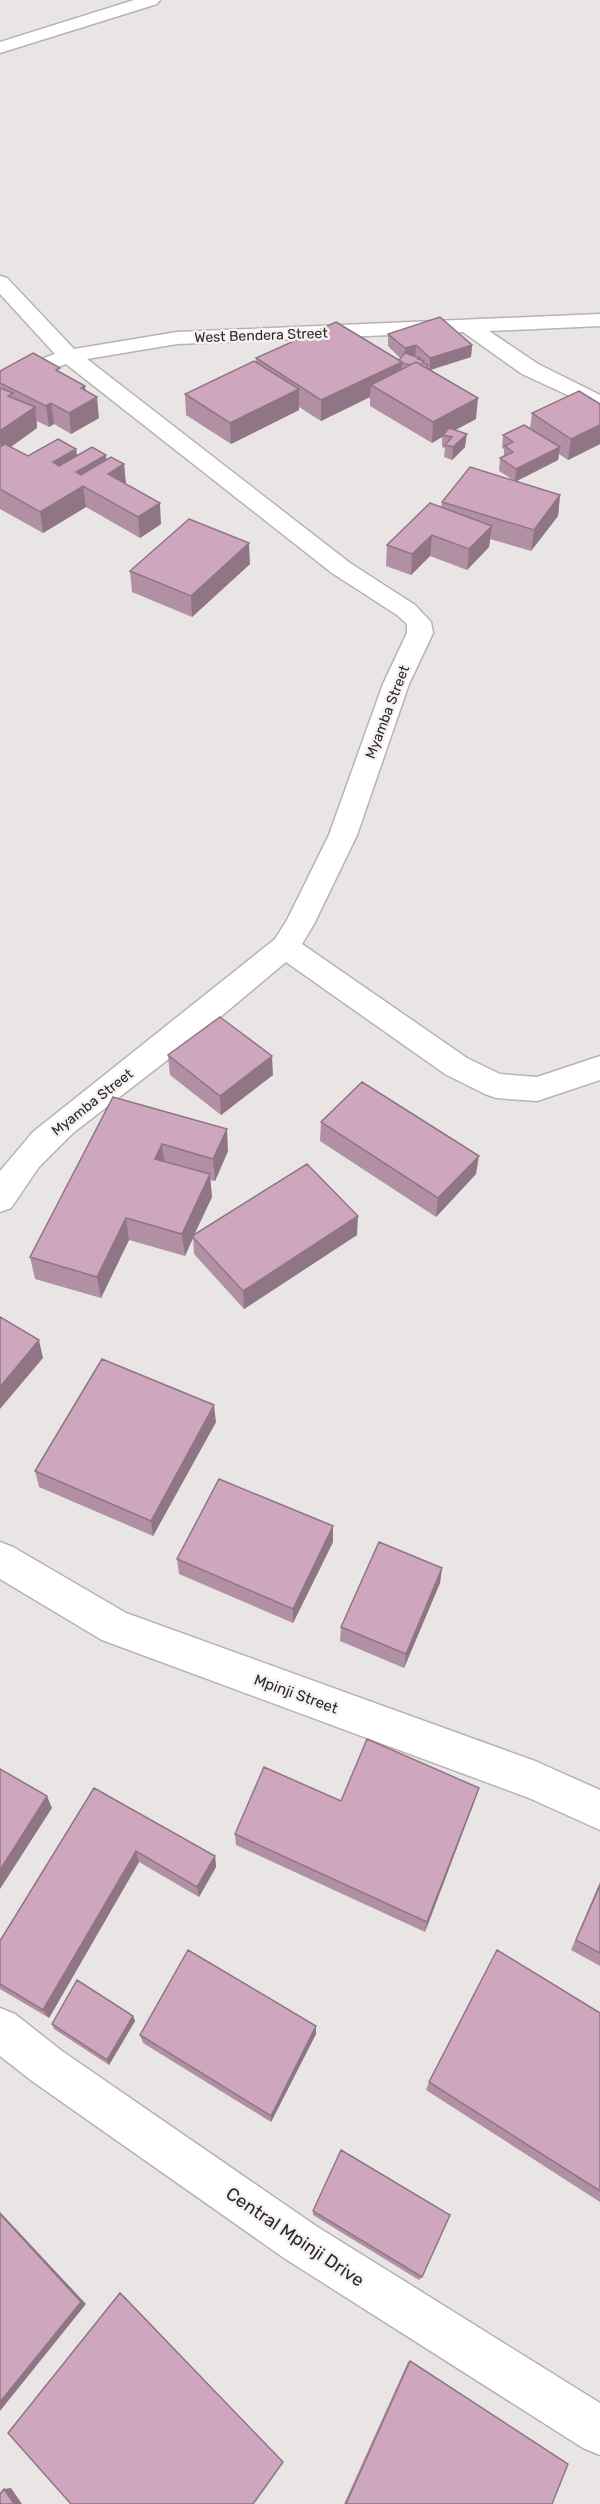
<svg xmlns="http://www.w3.org/2000/svg" width="600" height="2504" font-family="Rubik,sans-serif">
  <style>
    .lines { fill: none; stroke-linecap: round; stroke-linejoin: round }
    .minor-casing { stroke: #b8b3b3; stroke-width: 3 }
    .minor { fill: #fff; fill-rule: evenodd }
    .wall { fill: #b190a3 }
    .shaded-wall { fill: #907585 }
    .building { fill: #cea7be; stroke: #907585; stroke-width: 1.5 }
    .labels { text-anchor: middle; stroke-width: 5; stroke-linejoin: round; paint-order: stroke }
    .far-street-label { font-size: 14px; fill: #2b2929; stroke: #f7f2f2 }
    .street-label { font-size: 15px; fill: #2b2929; stroke: #f7f2f2 }
    .near-street-label { font-size: 18px; fill: #2b2929; stroke: #f7f2f2 }
  </style>
  <rect width="100%" height="100%" fill="#eae5e5"/>
  <g class="lines">
    <defs>
      <path id="minor" d="M134,0H160L157,4L0,53V42Z
        M0,276L7,278L74,349L177,332L600,314V326L489,331L538,364L600,395V410L522,374L463,332L177,344L87,359L350,563L415,605L431,622L433,633L409,684L357,835L314,924L302,944L467,1058L500,1074L537,1077L600,1056V1080L537,1101L496,1098L485,1094L445,1074L286,962L188,1044L73,1133L39,1167L11,1208L0,1212V1171L33,1132L275,939L287,920L329,835L383,684L407,633V624L397,615L332,573L66,364L0,388V374L55,354L0,294Z
        M0,1542L13,1547L126,1613L535,1761L600,1790V1830L529,1798L102,1640L0,1579Z
        M0,2008L15,2014L62,2051L316,2226L600,2403V2455L583,2448L284,2258L32,2081L0,2056Z"/>
    </defs>
    <use href="#minor" class="minor-casing"/>
    <use href="#minor" class="minor"/>
  </g>
  <path class="wall" d="M388,334L472,345L471,357L430,370L476,419L455,430L465,447L452,460L444,457L445,448L442,447V437L432,443L370,406V397L321,421L299,407V410L231,444L186,415L185,394L256,363V358L399,360L400,358L388,346Z
    M0,371L61,373L85,386V391L99,418L71,434L54,424L49,427L37,421V428L11,447L28,456L76,449L77,456L106,455V460L124,464L126,484L161,524L140,538L86,507L43,533L0,509Z
    M532,413L600,425V444L568,460L559,454L558,460L516,481L560,495L558,516L531,551L490,539L489,547L467,570L430,556L411,575L386,566L387,545L441,507L442,502L513,480L499,471L500,458L504,456V449L502,448L503,435L530,428Z
    M250,564L192,617L132,592L130,571Z
    M168,1055L273,1075L221,1115L170,1075Z
    M113,1097L228,1151L215,1181L210,1180L212,1197L194,1235H357L244,1309L194,1254L193,1238L185,1256L129,1240L101,1298L35,1279L30,1257Z
    M321,1122L476,1174L436,1217L320,1141Z
    M216,1422L153,1536L39,1487L35,1471Z
    M333,1526V1542L293,1623L179,1574L177,1559Z
    M442,1568L440,1583L404,1668L340,1641L341,1627Z
    M94,1788L215,1856L216,1867L199,1897L139,1862L49,2018L0,1989V1941Z
    M475,1800L425,1932L236,1845L235,1834L341,1801Z
    M600,1882V1966L571,1950Z
    M600,2013V2202L426,2090L429,2082Z
    M133,2016L135,2021L109,2065L54,2029L52,2024Z
    M316,2034L271,2122L143,2043L140,2035Z
    M313,2211L422,2277L419,2280L313,2215Z
    M410,2361L552,2504H344L408,2362Z"/>
  <path class="shaded-wall" d="M416,345L415,358L404,361L405,348Z
    M472,345L471,357L430,370V358Z
    M402,362L401,383L371,385L370,397L321,421V400Z
    M85,386L87,403L97,397L99,418L71,434L69,413L81,388Z
    M299,389V410L231,444L230,423Z
    M478,398L476,419L446,435H443L442,437L432,443L433,422Z
    M51,403L54,424L49,427L46,406Z
    M35,407L37,428L2,453L0,442V431Z
    M600,425V444L568,460L571,439Z
    M467,434L465,447L452,460L453,447Z
    M560,447L558,460L515,482L516,469Z
    M76,449L79,470L56,484L53,462Z
    M106,455L108,476L83,486L86,507L43,533L40,512L76,472Z
    M124,464L126,486L108,474Z
    M560,495L558,516L531,551L534,530Z
    M160,503L161,524L140,538L138,517Z
    M492,526L489,547L467,570L469,549Z
    M432,535L430,556L411,575L412,554Z
    M249,543L250,564L192,617L191,596Z
    M272,1056L273,1075L221,1115L220,1096Z
    M227,1129L228,1151L215,1181L213,1159Z
    M162,1144L165,1167L155,1159Z
    M479,1156L476,1174L436,1217L438,1198Z
    M210,1174L212,1197L193,1237L192,1236L193,1238L185,1256L182,1234Z
    M358,1216L357,1235L244,1309L243,1291Z
    M126,1218L129,1240L101,1298L97,1277Z
    M39,1340L43,1358L0,1409V1387Z
    M214,1405L216,1422L153,1536L151,1521Z
    M333,1526V1542L293,1623V1609Z
    M442,1568L440,1583L404,1668L406,1654Z
    M479,1788L475,1800L425,1932L427,1922Z
    M47,1796L52,1808L0,1889V1870Z
    M136,1851L139,1862L49,2018L43,2010Z
    M215,1856L216,1867L199,1897L197,1887Z
    M133,2016L135,2021L109,2065L107,2060Z
    M316,2026V2034L271,2122V2116Z
    M0,2212L86,2304L0,2411Z
    M120,2293L125,2297L283,2462Z
    M11,2488L22,2504H14L4,2489Z"/>
  <path class="building" d="M440,317L472,345L430,358L416,345L405,348L388,334Z
    M336,322L402,362L321,400L256,358Z
    M33,353L60,368L56,370L85,386L81,388L97,397L69,413L51,403L46,406L0,383V371Z
    M405,353L420,358L418,359L424,361L422,363L428,365L426,368L416,362L410,365L402,363V362L399,360Z
    M254,361L299,389L230,423L185,394Z
    M416,362L478,398L433,422L371,385Z
    M0,388L13,393L8,396L35,407L0,431Z
    M579,391L600,404V425L571,439L532,413Z
    M524,425L560,447L516,469L500,458L513,452L505,446L513,442L503,435Z
    M449,428L467,434L453,447L445,445L452,437L443,435Z
    M58,439L76,449L53,462L59,466L92,447L106,455L76,472L81,475L111,457L124,464L108,474L160,503L138,517L83,486L40,512L0,489V447L5,444L28,456Z
    M470,467L560,495L534,530L442,502Z
    M430,503L492,526L469,549L432,535L412,554L387,545Z
    M189,519L249,543L191,596L130,571Z
    M220,1017L272,1056L220,1096L168,1055Z
    M362,1082L479,1156L438,1198L321,1122Z
    M113,1097L227,1129L213,1159L162,1144L155,1159L210,1174L182,1234L126,1218L97,1277L30,1257Z
    M307,1164L358,1216L243,1291L192,1236Z
    M0,1317L39,1340L0,1387Z
    M102,1359L214,1405L151,1521L35,1471Z
    M219,1479L333,1526L293,1609L177,1559Z
    M379,1542L442,1568L406,1654L341,1627Z
    M367,1739L479,1788L427,1922L235,1834L264,1767L341,1801Z
    M0,1769L47,1796L0,1870Z
    M94,1788L215,1856L197,1887L136,1851L43,2010L0,1984V1941Z
    M600,1885V1953L576,1940Z
    M188,1950L316,2026L271,2116L140,2035Z
    M497,1950L600,2013V2191L429,2082Z
    M77,1980L133,2016L107,2060L52,2024Z
    M341,2150L450,2215L422,2277L313,2211Z
    M0,2214L81,2302L0,2402Z
    M120,2293L283,2462L253,2504H71L8,2433Z
    M410,2361L568,2464L552,2504H346Z
    M4,2489L14,2504H0V2494Z"/>
  <g class="labels">
    <g class="far-street-label">
      <text transform="translate(261 335) rotate(-2)" y="5">West Bendera Street</text>
      <text transform="translate(387 712) rotate(-69)" y="5">Myamba Street</text>
      <text transform="translate(92 1102) rotate(-38)" y="5">Myamba Street</text>
    </g>
    <g class="street-label">
      <text transform="translate(296 1694) rotate(20)" y="5">Mpinji Street</text>
    </g>
    <g class="near-street-label">
      <text transform="translate(295 2237) rotate(34)" y="6">Central Mpinji Drive</text>
    </g>
  </g>
</svg>
